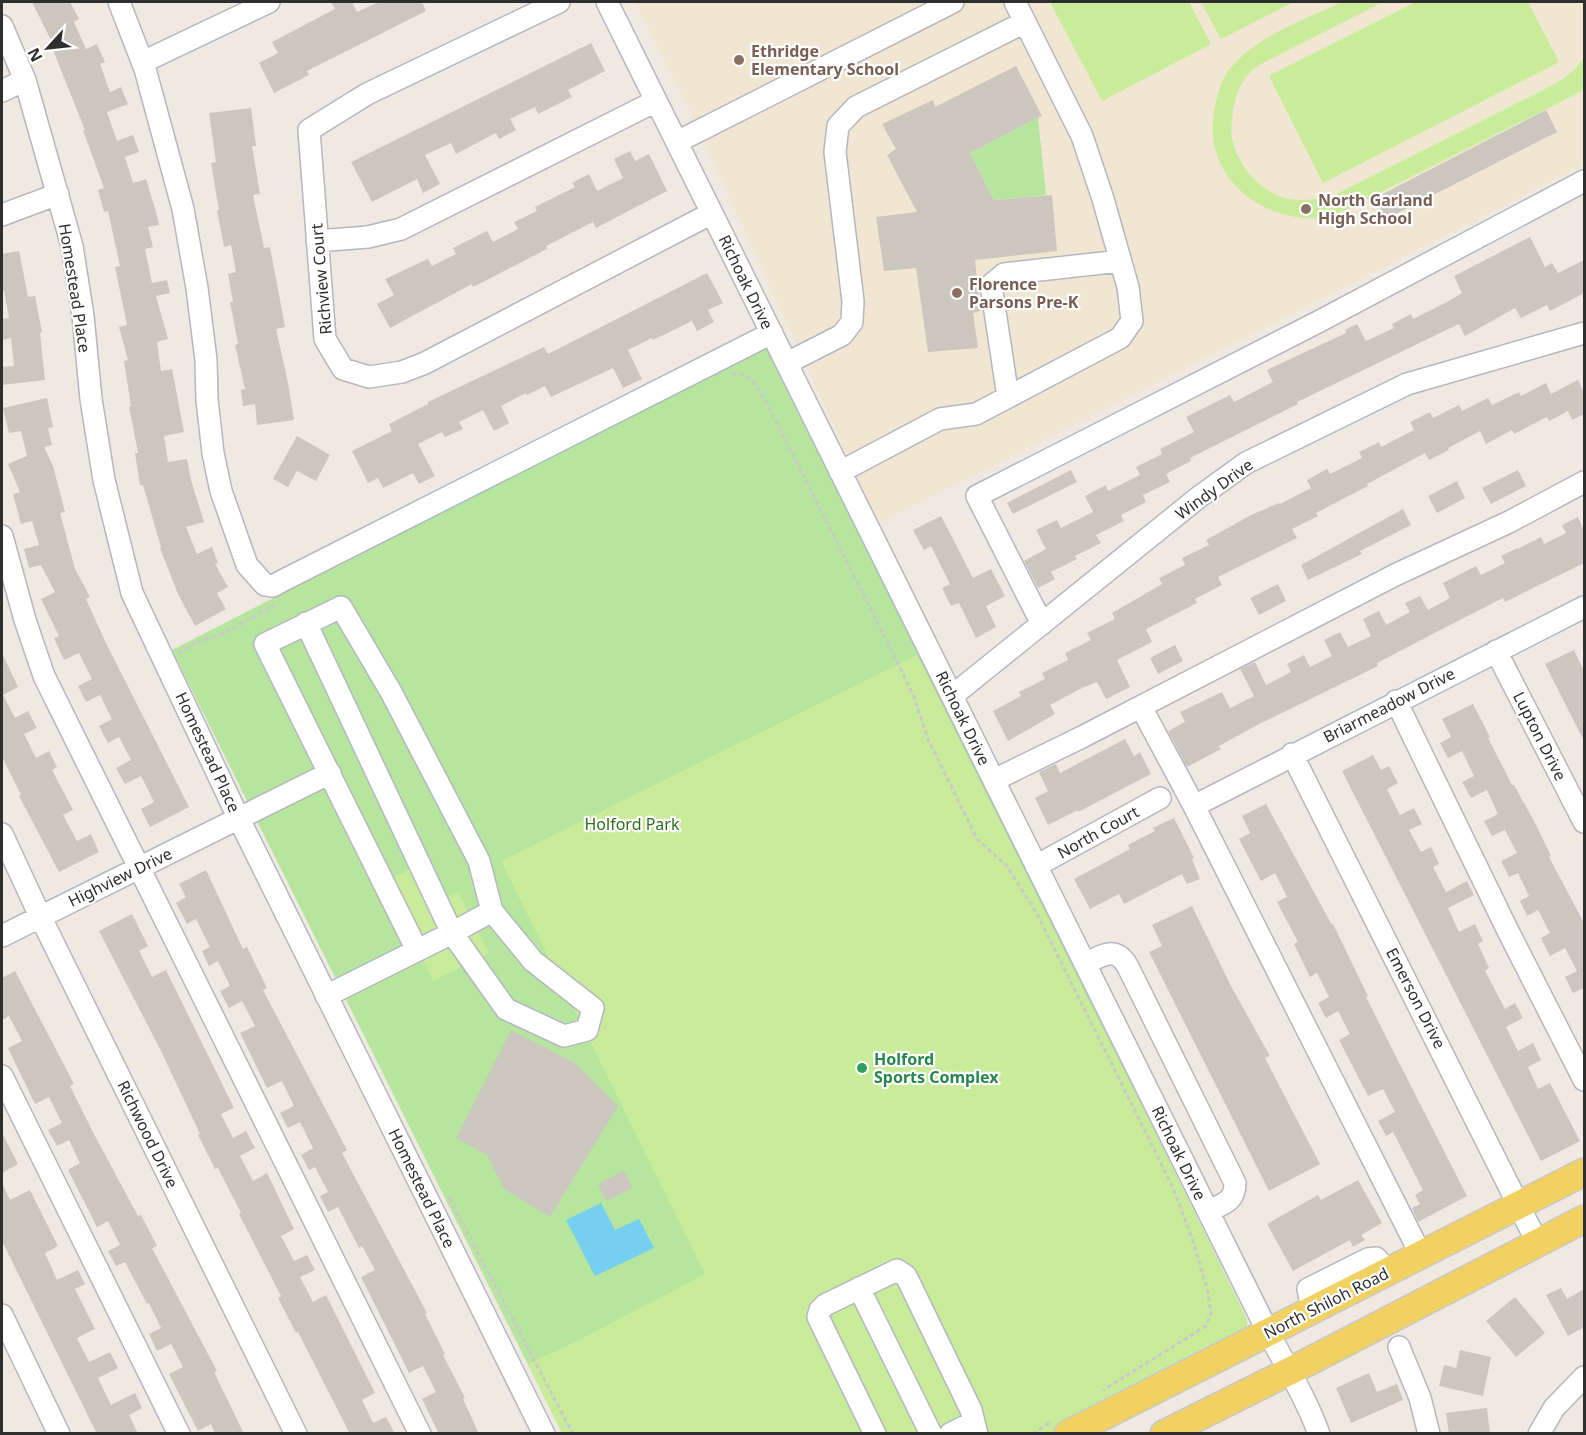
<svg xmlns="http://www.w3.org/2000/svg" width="1586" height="1435" font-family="'Noto Sans',sans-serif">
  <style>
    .education { fill: #f0e6d1 }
    .green { fill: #b6e59e }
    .pitch { fill: #c9ec9a }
    .water { fill: #75cff0 }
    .building { fill: #cbc7bf }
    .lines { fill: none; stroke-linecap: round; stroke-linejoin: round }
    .minor-casing { stroke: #b4b7c1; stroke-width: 24 }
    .major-casing { stroke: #c9c9c9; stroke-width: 30 }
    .path { stroke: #c9c9c9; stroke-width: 3; stroke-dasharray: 4.5 3; stroke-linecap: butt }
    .minor { stroke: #fff; stroke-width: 21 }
    .major { stroke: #f2d163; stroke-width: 27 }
    .education-dot { fill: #8d6e63; stroke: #fff; stroke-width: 2 }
    .leisure-dot { fill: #2e9e5b; stroke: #fff; stroke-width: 2 }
    .labels { text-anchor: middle; stroke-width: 4.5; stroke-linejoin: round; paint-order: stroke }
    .education-label { font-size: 16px; font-weight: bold; fill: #785e54; stroke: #fff; text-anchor: start }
    .street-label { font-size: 16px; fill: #2e2e2e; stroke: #fff }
    .park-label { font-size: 16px; fill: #2c6e1b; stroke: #fff }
    .leisure-label { font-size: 16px; font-weight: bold; fill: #27864d; stroke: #fff; text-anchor: start }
  </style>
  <rect width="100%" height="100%" fill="#efe9e1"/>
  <path class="education" d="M635,2H1584V165L878,524L694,119Z"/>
  <path class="green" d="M1038,118L1046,195L994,200L970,153Z
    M768,345L1243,1311L1247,1320V1326L562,1433L172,650Z"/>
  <path class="pitch" d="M1050,2H1189L1211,44L1102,101Z
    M1201,2H1294L1221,39Z
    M1342,2H1383L1261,64C1256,67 1250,71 1247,76C1240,83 1236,96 1234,105C1232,117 1230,131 1233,142C1239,167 1260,191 1285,198C1301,202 1316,199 1331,197L1553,85C1565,78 1578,69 1584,56V90L1347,209C1339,212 1330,217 1321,218C1261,222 1203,177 1214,113C1216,98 1220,82 1229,70C1256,36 1304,20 1342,2Z
    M1416,2H1528L1559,62L1323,183L1269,76Z
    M917,655L1243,1311L1247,1320L1245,1333L1240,1337L1050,1433H562L528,1364L575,1342L705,1274L501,861Z
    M425,862L443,899L458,892L489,953L433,981L384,882Z"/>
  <path class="water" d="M601,1203L615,1230L639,1219L654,1248L595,1276L566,1220Z"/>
  <path class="building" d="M32,2H70L79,19L74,22L86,49L97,44L105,62L100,64L110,92L121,87L128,104L107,112L117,141L133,135L139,152L125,157L133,183L146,179L156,212L159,225L148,227L153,247L145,249L152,283L167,280L170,293L156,296L168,339L157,342L161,371L172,369L184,432L164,436L168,462L187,459L191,480L204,522L186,527L197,554L212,547L218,563L215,564L228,587L217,593L226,609L195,626L178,594L160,548L161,547L143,485H140L135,453H138L129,406H131L124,361L128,360L119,327L127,325L115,267L120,266L108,211L104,212L98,190L104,188L83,130H85L51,45L53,44Z
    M331,2H352L357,12L379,2H422L426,11L307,71L309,75L274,93L259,63L278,53L272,42L335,9Z
    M591,43L605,71L568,90L572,97L538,114L535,107L510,119L516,130L499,139L496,133L456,154L451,143L425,155L440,184L423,193L417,179L372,202L351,162Z
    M1016,66L1042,116L970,153L994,200L1052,195L1057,251L975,260L980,311L973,313L978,348L928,352L916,268L884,271L876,217L917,212L887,155L896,149L882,124L933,100L935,107Z
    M251,108L256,146H252L260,194L253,195L264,248L270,247L285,327L276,329L288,383L294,420L257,425L255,404L243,406L241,390L245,389L235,345L238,344L230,302H233L228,274L236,272L231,245L224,247L217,210H219L211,163L216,162L209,113Z
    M1546,110L1557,132L1386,219L1375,198Z
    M630,151L635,161L649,154L667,191L596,228L593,222L546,246L547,249L473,287L472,284L390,328L377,304L394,295L385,279L428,259L432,266L456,254L453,248L487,231L493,242L518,229L514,222L537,211L535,207L575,187L572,183L589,174L597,191L623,178L614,159Z
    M1530,237L1545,267L1552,263L1558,273L1584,260V293L1550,311L1547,305L1521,318L1515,308L1465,336L1459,324L1297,402L1298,404L1190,458L1191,461L1166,474L1170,482L1143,495L1146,502L1121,515L1124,521L1096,535L1101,543L1075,556L1077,559L1051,572L1055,579L1038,588L1024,561L1046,549L1036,530L1057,520L1061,528L1093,512L1085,496L1106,485L1108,491L1140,475L1136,467L1162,454L1160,449L1194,432L1186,417L1230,395L1234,402L1273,382L1267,370L1346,333L1345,330L1357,324L1366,341L1394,328L1392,324L1411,314L1413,319L1447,302L1462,293L1454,276Z
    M19,251L28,297L35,296L42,332L40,333L45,380L2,385V367L14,366L11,338L2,340V319L9,318L4,290L2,291V254Z
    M707,273L723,303L708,310L714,322L697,331L692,321L653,340L652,338L628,350L642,379L623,388L613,368L551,397L545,386L527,395L526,393L501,406L509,423L494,431L483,410L459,422L463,429L445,437L442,432L418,444L435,476L419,484L413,473L383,488L378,478L368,483L352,451L392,431L389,424L428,404V402L544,347L548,354Z
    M1578,380L1584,393V414L1572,420L1568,411L1549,421L1547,417L1514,434L1512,430L1486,444L1480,431L1448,448L1449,450L1429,460L1425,453L1367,484L1368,486L1316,513L1318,516L1292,529L1297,538L1218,577L1222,585L1195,599L1197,603L1146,629L1152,642L1117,660L1130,687L1106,699L1097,682L1082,688L1050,705L1055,714L1008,741L993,711L1021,696L1019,692L1045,679L1042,673L1068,660L1065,653L1091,640L1087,633L1115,619L1112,613L1162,584L1159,578L1185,565L1182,558L1209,545L1206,540L1251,515L1279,503L1280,504L1311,488L1307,480L1327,469L1330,474L1362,458L1359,452L1379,442L1381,447L1414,430L1410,422L1430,412L1433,418L1459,405L1462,411L1488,398L1492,405L1519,392L1521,396L1546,383L1551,394Z
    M47,398L53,427L48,428L52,445L44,447L53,466L65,512L60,513L75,569L90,597L86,599L105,641L189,807L150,827L141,809L154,802L141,776L125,784L116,768L131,760L119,737L108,743L99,726L112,719L100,695L86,702L78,686L92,679L79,653L64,660L54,638L59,636L41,599L55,592L41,565L29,568L24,549L39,545L32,521L21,524L13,494L20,492L8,464L27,456L21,431L9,433L3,408Z
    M297,436L330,455L316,481L297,471L288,487L273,479Z
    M1071,470L1077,482L1013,514L1007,503Z
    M1518,470L1526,486L1491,504L1482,488Z
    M1457,481L1465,498L1437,513L1428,496Z
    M1403,509L1411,525L1360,551L1362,554L1308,580L1301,565Z
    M941,516L973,578L991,569L1005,596L986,606L996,627L976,638L959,603L951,606L942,588L950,584L931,546L924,550L913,530Z
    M1578,517L1584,531V563L1505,602L1503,598L1454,623L1377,663L1378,666L1259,724L1219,746L1221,749L1187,767L1168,731L1185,722L1180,712L1222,692L1230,708L1254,696L1240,669L1255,662L1266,685L1291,672L1287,664L1304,655L1310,667L1332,656L1324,640L1340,632L1348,647L1371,636L1363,619L1379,611L1386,625L1410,612L1405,603L1420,596L1428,610L1450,598L1443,583L1476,566L1481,575L1505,563L1501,556L1517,548V549L1541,537L1544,544L1566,533L1562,525Z
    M1278,584L1286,601L1259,615L1250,598Z
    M1175,645L1183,661L1158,674L1150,658Z
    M1574,650L1584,671V741L1545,664Z
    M2,653L18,687L3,695L15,718L28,711L37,728L24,734L36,758L49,751L57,767L52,770L73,810L63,815L77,841L91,834L99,852L59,872L19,796L21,795L2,757Z
    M1473,704L1490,737L1488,738L1512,785H1514L1535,823L1551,856L1549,857L1584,923V988L1573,993L1565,977L1577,971L1565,948L1550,956L1541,938L1550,933L1538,910L1527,916L1520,901L1529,896L1518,873L1509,877L1501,861L1517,853L1505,830L1492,836L1484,821L1498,814L1487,790L1471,798L1462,782L1474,776L1462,751L1448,758L1440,743L1451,737L1442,719Z
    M1125,739L1134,756L1140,752L1151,774L1078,812V810L1048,825L1035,798L1048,791L1039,772L1056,764L1060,773Z
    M1373,755L1381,770L1389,766L1398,783L1387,789L1400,815L1414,808L1422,824L1409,830L1421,852L1431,847L1439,864L1433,867L1446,892L1467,881L1474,895L1448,908L1459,932L1475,924L1483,941L1478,944L1489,968L1485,971L1505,1009L1515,1003L1523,1018L1506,1027L1518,1051L1533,1043L1541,1060L1528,1067L1538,1089L1550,1083L1580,1141L1541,1161L1342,771Z
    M1266,804L1332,925L1333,924L1368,996L1366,997L1386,1037L1467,1196L1418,1222L1412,1208L1420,1204L1415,1195L1423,1190L1393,1132L1386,1136L1378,1121L1395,1112L1383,1089L1368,1096L1339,1040L1350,1034L1338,1011L1326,1018L1318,1003L1329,997L1317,973L1310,977L1294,944L1298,942L1277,902L1287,897L1275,873L1261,881L1239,839L1250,833L1242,816Z
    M1174,818L1194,858L1192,859L1200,879L1187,884L1182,874L1124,904L1119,894L1090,909L1074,879L1130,849L1128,845L1155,831L1153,828Z
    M206,870L243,949L247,947L267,988L263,990L347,1150L342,1153L427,1313L425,1314L445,1354L443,1355L465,1398L463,1399L479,1434H439L422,1399L436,1392L423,1366L409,1373L361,1277L375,1270L362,1246L359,1248L338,1207L328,1212L320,1196L328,1192L315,1167L309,1170L301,1155L313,1148L300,1122L288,1128L280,1113L294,1106L282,1081L267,1088L240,1033L255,1026L242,1001L229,1008L220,991L230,986L218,961L209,966L202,951L210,947L196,919L187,924L176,903L186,897L179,884Z
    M1192,906L1232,988L1270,1056L1265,1058L1320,1164L1269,1191L1149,952L1162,946L1152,925Z
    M132,914L148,946L139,951L152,977L166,970L234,1108L221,1114L233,1138L246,1131L255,1148L240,1156L253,1181L267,1173L294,1229L281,1236L294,1261L307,1255L315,1270L300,1277L313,1302L326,1295L375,1393L362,1400L373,1423L386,1417L395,1434H350L298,1332L296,1333L278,1298L281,1296L239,1214L241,1213L218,1168L215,1169L198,1135L200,1134L161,1051L99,931Z
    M15,971L74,1084L70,1086L95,1136L138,1216L141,1215L157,1246L152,1248L217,1371L214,1372L244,1434H215L211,1424L198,1431L169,1374L183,1367L171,1344L157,1351L149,1334L161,1328L149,1303L147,1304L125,1262L116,1266L108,1251L120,1245L108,1221L97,1227L68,1170L80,1163L69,1140L57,1146L48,1130L62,1123L49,1097L35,1104L8,1048L22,1041L9,1016L2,1020V978Z
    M511,1030L575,1063L618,1106L550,1217L504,1189L487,1155L456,1138Z
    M2,1133L18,1164L2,1173Z
    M624,1170L633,1188L606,1201L598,1184Z
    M1358,1180L1382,1223L1361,1235L1365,1240L1353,1247L1350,1240L1293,1271L1267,1224L1318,1195L1321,1200Z
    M2,1183L10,1200L30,1190L58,1246L45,1253L57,1280L78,1270L85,1284L75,1289L95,1329L77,1338L89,1362L110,1352L118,1368L98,1378L111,1405L135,1393L142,1408L129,1415L138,1434H97L2,1241Z
    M1561,1288L1567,1299L1584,1289V1327L1568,1336L1546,1295Z
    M1515,1297L1545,1333L1516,1357L1486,1321Z
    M1460,1350L1491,1357L1483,1396L1439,1386L1444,1365L1456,1368Z
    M1369,1373L1377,1392L1397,1384L1403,1400L1351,1423L1336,1388Z
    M1487,1408L1490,1434H1449L1446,1413Z"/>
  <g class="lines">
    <defs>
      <path id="minor" d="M119,2L145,69L183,209L197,288L206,360L207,400L213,453L221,491L247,565L265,585L273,586L280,582L772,333
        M559,2L367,94L309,130L325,339L343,369L369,377L402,372L425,363L712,213
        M607,2L1268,1332C1286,1366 1306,1398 1319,1434
        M2,26L25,80L72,246L83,316L91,399L104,480L132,593L239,819L544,1434
        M143,62L269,2
        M2,91L25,80
        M677,142L953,2
        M2,215L58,194
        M317,241L368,237L401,229L656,101
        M787,363L842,335L852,322L853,301L835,152L838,126L856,107L1025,22
        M1008,397L991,285L1004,274L1120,261
        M840,472L940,419L976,414L1120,338L1132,321L1128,287L1103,199L1082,136L1015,2
        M2,536L25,620L44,676L420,1434
        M306,623L452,933L492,911L533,961L593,1008L587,1030L564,1036L506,1009L452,933L326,996
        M1042,624L977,496L1318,322L1584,181
        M1496,651L1584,822
        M952,696L1199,497L1246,463L1407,384L1584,333
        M1396,701L1509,933L1584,1080
        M1141,707L1194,806L1421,1255
        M1292,754L1538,1244
        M994,780L1082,737L1395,575L1509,522L1584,482
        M1194,806L1584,607
        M2,834L40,916L296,1434
        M1036,866L1160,798
        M2,936L330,773
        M417,950L265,644L341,607L391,692L479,861L492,911
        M1085,964C1103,955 1116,945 1128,967L1235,1183C1235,1202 1223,1204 1208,1211
        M2,1076L179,1434
        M859,1288L931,1434
        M1312,1310L1308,1289L1368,1259L1376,1258L1389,1272
        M2,1315L59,1434
        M1399,1347L1420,1398L1429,1434
        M875,1434L818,1317L820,1310L825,1305L897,1270L906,1276L971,1410L977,1434
        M950,1434L974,1422
        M1539,1434L1554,1408L1584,1377"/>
      <path id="major" d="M1068,1434L1584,1172
        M1164,1434L1304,1364L1584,1219"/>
    </defs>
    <use href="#minor" class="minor-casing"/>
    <use href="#major" class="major-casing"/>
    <path class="path" d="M732,374C750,372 757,387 765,400L894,655L914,697L928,739L977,839L1006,865L1036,912L1154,1149L1173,1188L1191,1235L1207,1288L1211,1313L1206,1326L1103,1390
      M181,654L180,653L195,643L225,633L274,605
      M449,1198L573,1434
      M1033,1434L1049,1423"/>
    <use href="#minor" class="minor"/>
    <use href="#major" class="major"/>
  </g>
  <g class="education-dot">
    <circle cx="739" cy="60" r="6"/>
    <circle cx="1306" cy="209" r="6"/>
    <circle cx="957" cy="293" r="6"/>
  </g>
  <circle class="leisure-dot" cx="862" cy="1068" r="6"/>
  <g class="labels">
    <g class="education-label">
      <text x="751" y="57">Ethridge<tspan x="751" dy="18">Elementary School</tspan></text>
      <text x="1318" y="206">North Garland<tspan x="1318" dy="18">High School</tspan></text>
      <text x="969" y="290">Florence<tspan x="969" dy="18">Parsons Pre-K</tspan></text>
    </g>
    <g class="street-label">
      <text transform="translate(321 279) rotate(-95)" y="6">Richview Court</text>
      <text transform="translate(746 282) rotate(64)" y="6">Richoak Drive</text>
      <text transform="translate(75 288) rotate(81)" y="6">Homestead Place</text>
      <text transform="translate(1214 489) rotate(-36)" y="6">Windy Drive</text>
      <text transform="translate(1389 705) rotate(-27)" y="6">Briarmeadow Drive</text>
      <text transform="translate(963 718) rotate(64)" y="6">Richoak Drive</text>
      <text transform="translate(1540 736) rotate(63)" y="6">Lupton Drive</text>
      <text transform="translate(208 752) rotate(65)" y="6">Homestead Place</text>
      <text transform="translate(1098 832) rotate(-29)" y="6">North Court</text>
      <text transform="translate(120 877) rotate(-26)" y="6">Highview Drive</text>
      <text transform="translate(1416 998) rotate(63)" y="6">Emerson Drive</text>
      <text transform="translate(148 1134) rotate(64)" y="6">Richwood Drive</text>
      <text transform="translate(1179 1153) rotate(64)" y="6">Richoak Drive</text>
      <text transform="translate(422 1188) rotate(64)" y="6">Homestead Place</text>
      <text transform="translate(1326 1303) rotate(-27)" y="6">North Shiloh Road</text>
    </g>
    <g class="park-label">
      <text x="632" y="830">Holford Park</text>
    </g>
    <g class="leisure-label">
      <text x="874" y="1065">Holford<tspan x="874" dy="18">Sports Complex</tspan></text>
    </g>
  </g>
  <rect width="1586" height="1435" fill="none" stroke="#2e2e2e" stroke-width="6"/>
  <g transform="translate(48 48) rotate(243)" stroke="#ffffff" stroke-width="4.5" paint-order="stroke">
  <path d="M0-4.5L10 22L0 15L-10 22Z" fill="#2e2e2e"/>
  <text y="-9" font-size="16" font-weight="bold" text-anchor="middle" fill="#2e2e2e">N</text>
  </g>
</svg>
